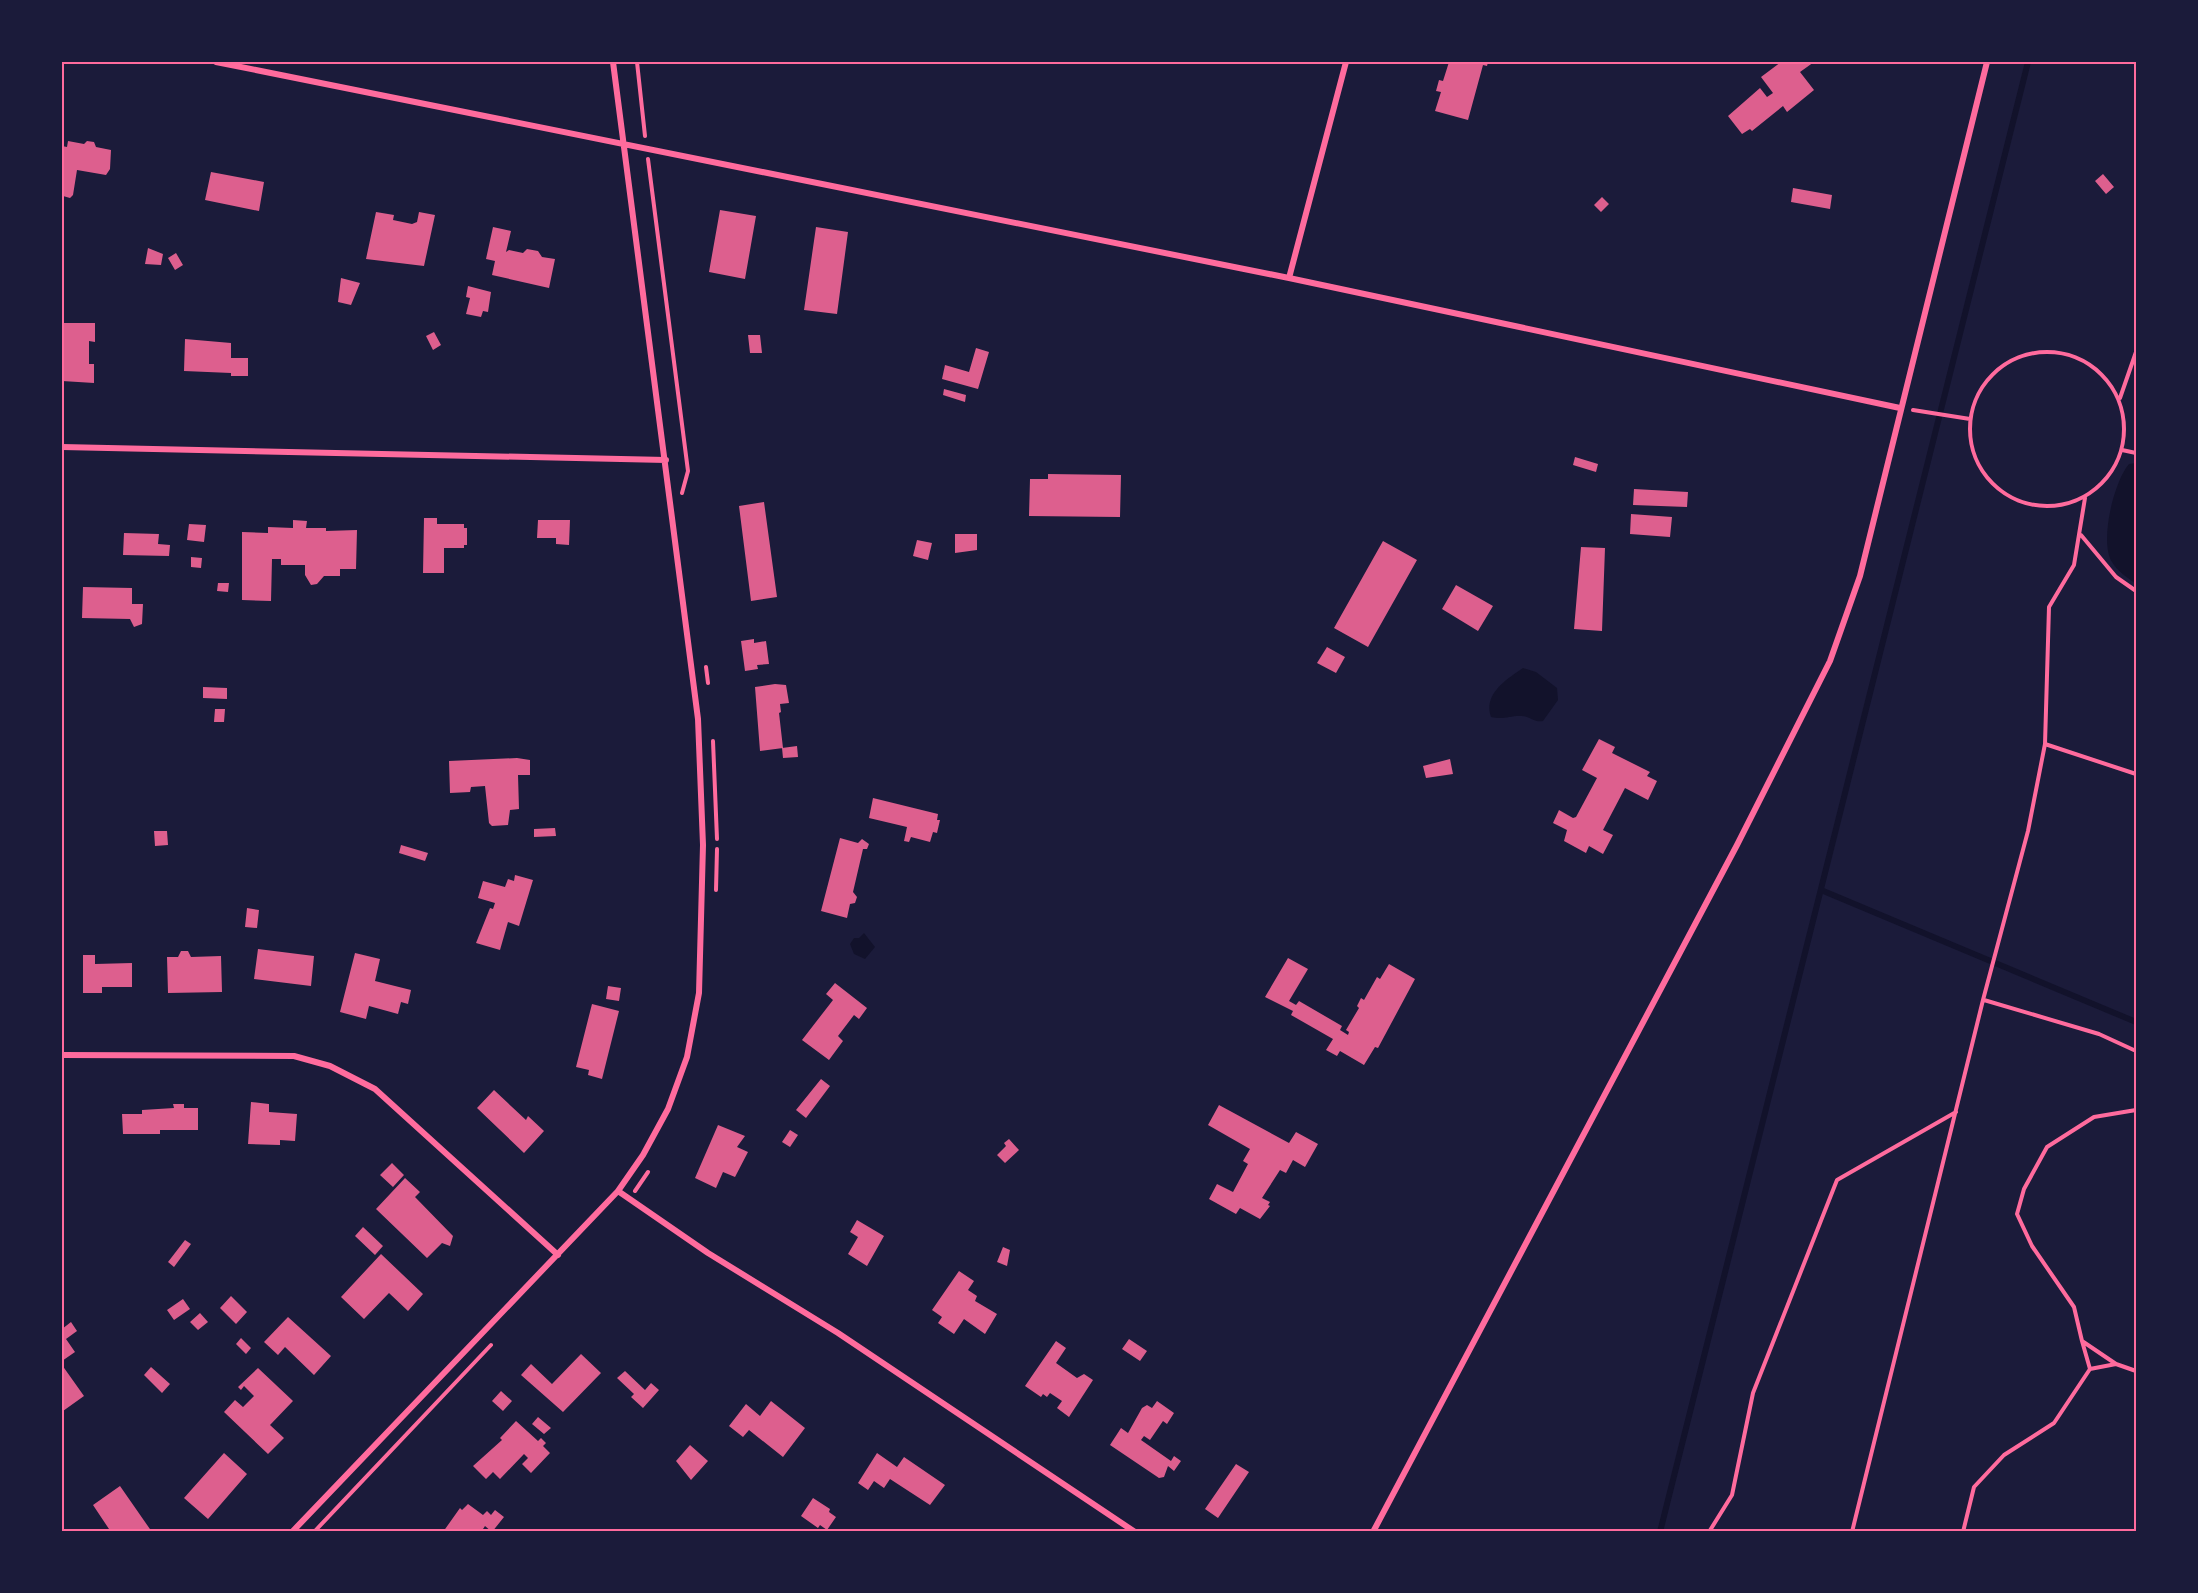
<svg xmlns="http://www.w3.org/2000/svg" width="2198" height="1593" font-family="'Playfair Display',serif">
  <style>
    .water { fill: #12122b }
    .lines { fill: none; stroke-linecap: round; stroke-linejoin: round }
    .stream { stroke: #12122b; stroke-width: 6 }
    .building { fill: #dd5f8e }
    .path { stroke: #ff6b9d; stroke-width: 4 }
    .minor { stroke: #ff6b9d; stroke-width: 6 }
    .neatline { fill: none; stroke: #ff6b9d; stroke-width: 2 }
  </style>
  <rect width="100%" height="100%" fill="#1b1b3a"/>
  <path class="water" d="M2136,463V584C2128,578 2117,571 2112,562C2099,542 2114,481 2129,464Z
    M1523,668L1536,672L1557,688L1558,700L1543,721C1534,723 1529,715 1520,716C1508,716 1504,720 1491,717C1483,695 1505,680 1523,668Z
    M864,933L875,947L865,959L854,954L850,944L854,938H859Z"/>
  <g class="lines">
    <path class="stream" d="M1821,890L2136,1022
      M1660,1532L2028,62"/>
  </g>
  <path class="building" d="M1449,62H1488L1487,66L1483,65L1468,120L1435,111L1441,92L1436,91L1439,80L1443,81Z
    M1781,62H1814L1800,72L1814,90L1787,112L1783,106L1752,131L1750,129L1742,134L1728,116L1760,88L1767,97L1773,93L1761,77Z
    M68,141L84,144L87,141L94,142L96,147L111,150L110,169L106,175L77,170L73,195L70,198L63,196L62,192V146L67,147Z
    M211,172L264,182L259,211L205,200Z
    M2103,174L2114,187L2106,194L2095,181Z
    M1793,188L1832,195L1830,209L1791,202Z
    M1602,197L1609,204L1601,212L1594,205Z
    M720,210L756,216L745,279L709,272Z
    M376,212L394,215L393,220L412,224L417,222L419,212L435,215L424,266L366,259Z
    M493,227L511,231L506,252L509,250L523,253L527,249L538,251L542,257L555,259L549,288L492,275L495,261L486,259Z
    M816,227L848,232L837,314L804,310Z
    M148,248L163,254L161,265L145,264Z
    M176,253L183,265L175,270L168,258Z
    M341,278L360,283L351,305L338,302Z
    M468,286L491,292L488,312L483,311L481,317L466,314L470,298L466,297Z
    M62,323H95V342L89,341V364H94V383L62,381Z
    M434,332L441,345L433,350L426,336Z
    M748,335H760L762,353H750Z
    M185,339L231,343V358H248V376H231V373L184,371Z
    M976,348L989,352L978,389L942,379L945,365L969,372Z
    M944,389L966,395L965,402L943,395Z
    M1575,457L1598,464L1596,472L1573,465Z
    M1048,474L1121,475L1120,517L1029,516L1030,479H1048Z
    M1634,489L1688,492L1687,507L1633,505Z
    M764,502L777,597L751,601L739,506Z
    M1631,514L1672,517L1670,537L1630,534Z
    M424,518H437V524H464V528H467V545H464V548H444V573H423Z
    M293,520L307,521L306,528H326V531L357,530L356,569H340V576H324L317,584L311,585L305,575V565H281V559H272L271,601L242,600V532L268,533V527L293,528Z
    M538,520H570L569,545L556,544V538H537Z
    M189,524L206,525L204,542L187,540Z
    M124,533L159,534L158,544L170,545L169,556L123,555Z
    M955,534H977V550L955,553Z
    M917,540L932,543L928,560L913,556Z
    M1383,541L1417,560L1368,647L1334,628Z
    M1581,547L1605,548L1602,631L1574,629Z
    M191,557L202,558L201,568L191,567Z
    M218,583H229L228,592L217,591Z
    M1456,585L1493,606L1478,631L1442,609Z
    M83,587L132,588V604H143L142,624L134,627L130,619L82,618Z
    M754,639V643L766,641L769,664L757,665L758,669L745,671L741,641Z
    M1327,647L1345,657L1336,673L1317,663Z
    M775,684L786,685L789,703L780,704L781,712L779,713L783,748L760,751L755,687Z
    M203,687L227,688V699L203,698Z
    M215,709H225L224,722H214Z
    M1599,739L1615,747L1612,753L1650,772L1647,776L1657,781L1648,800L1625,788L1603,830L1613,835L1603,854L1589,846L1586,853L1564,841L1567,830L1553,823L1559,810L1573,818L1576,817L1597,778L1582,770Z
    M797,746L798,757L783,758L782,748Z
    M517,758L530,760V775H518L519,809L510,810L508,825L492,826L489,823L485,786L471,787L470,792L450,793L449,761Z
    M1450,759L1453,774L1426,778L1423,766Z
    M873,798L938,814L937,820H940L937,833L933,832L930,842L911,837L909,842L904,841L907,827L869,818Z
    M555,828L556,836L534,837V829Z
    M154,831H167L168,845L155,846Z
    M840,838L858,843L862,839L869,844L867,849H863L853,892L857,897L855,903L850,904L847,918L821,911Z
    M401,845L428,853L425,861L399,853Z
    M515,875L533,880L519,926L508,922L500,950L476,943L490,908L493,909L495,903L478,898L483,881L505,887L508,879L514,881Z
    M247,908L259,910L257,928L245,927Z
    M258,949L314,956L311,986L254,979Z
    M181,951H188L191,957L221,956L222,992L168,993L167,957H178Z
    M355,953L380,959L375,981L411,990L408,1004L401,1002L398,1014L369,1006L366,1019L340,1012Z
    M83,955H95V964L132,963V987H102V993H83Z
    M1288,958L1308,969L1289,1001L1296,1005L1299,1001L1342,1026L1340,1030L1348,1035L1349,1032L1346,1030L1359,1008L1357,1006L1361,998L1364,1000L1377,977L1380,979L1389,964L1415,979L1378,1048L1375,1047L1364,1065L1340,1051L1337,1056L1326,1050L1333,1039L1291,1015L1293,1011L1265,997Z
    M835,983L867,1008L859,1019L854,1015L838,1036L843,1041L829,1060L802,1040L833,1000L826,994Z
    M608,986L621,988L619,1001L606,999Z
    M592,1004L619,1011L602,1079L588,1075L589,1070L576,1067Z
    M821,1079L830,1086L806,1118L796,1110Z
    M494,1090L526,1120L528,1116L544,1131L524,1153L477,1108Z
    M251,1102L269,1104V1112L297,1114L295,1141L280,1140V1145L248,1144Z
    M173,1104H184V1108H198V1130H160V1134H123L122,1114H142V1110L174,1108Z
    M1219,1105L1289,1143L1296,1132L1318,1144L1305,1167L1293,1160L1286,1173L1280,1170L1262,1198L1270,1202L1268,1205L1270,1206L1260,1219L1240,1208L1236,1214L1209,1199L1217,1184L1233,1192L1248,1164L1243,1161L1250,1149L1208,1125Z
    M718,1125L745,1136L737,1147L748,1152L735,1177L723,1172L716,1188L695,1178Z
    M790,1130L798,1135L790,1147L782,1142Z
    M1009,1139L1019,1150L1005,1163L997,1155L1006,1146L1004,1143Z
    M392,1163L404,1175L393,1187L380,1175Z
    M405,1178L420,1192L415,1197L453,1236L450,1246L442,1243L427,1258L376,1209Z
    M857,1220L884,1236L867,1266L848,1254L858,1237L850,1232Z
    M363,1227L383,1246L375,1255L355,1236Z
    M185,1240L191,1244L174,1267L168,1262Z
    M1003,1247L1010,1250L1007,1266L997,1262Z
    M381,1254L423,1294L408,1311L389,1293L364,1319L341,1297Z
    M959,1271L974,1281L968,1290L977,1296L975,1301L997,1314L985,1334L964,1319L954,1334L938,1323L942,1317L932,1310Z
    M231,1296L247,1312L236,1324L220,1308Z
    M183,1299L190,1309L174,1320L167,1310Z
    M200,1313L208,1322L198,1330L190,1322Z
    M288,1317L331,1356L314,1375L285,1347L278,1355L264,1342Z
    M71,1322L77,1331L66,1339L75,1352L62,1361V1329Z
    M241,1338L251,1348L246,1354L236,1344Z
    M1129,1339L1147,1351L1140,1361L1122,1349Z
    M1056,1341L1066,1348L1056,1363L1077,1378L1084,1374L1093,1380L1069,1417L1057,1408L1062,1401L1050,1393L1047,1397L1043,1394L1041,1397L1025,1386Z
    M581,1354L601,1373L563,1412L521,1375L531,1364L552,1384Z
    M62,1365L84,1396L63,1411L62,1408Z
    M151,1367L170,1384L162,1393L144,1375Z
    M258,1368L293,1401L270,1425L284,1438L268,1454L224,1412L235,1400L243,1407L254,1396L244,1386L241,1390L238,1387Z
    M625,1371L645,1390L651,1383L659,1390L643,1408L631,1397L634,1394L617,1378Z
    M501,1391L512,1401L503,1411L492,1401Z
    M771,1401L805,1428L783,1457L749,1430L743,1437L729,1426L746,1404L760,1416Z
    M1157,1401L1174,1413L1167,1424L1163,1421L1150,1440L1144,1436L1141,1440L1171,1461L1174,1456L1181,1461L1174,1471L1168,1466L1164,1477L1159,1478L1110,1445L1121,1428L1128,1433L1142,1408L1147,1405L1152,1408Z
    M538,1417L551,1428L544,1434L532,1424Z
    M516,1421L538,1441L541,1438L546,1443L543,1446L550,1453L531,1473L522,1464L528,1458L524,1454L500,1479L493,1472L486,1479L473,1466L502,1440L500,1438Z
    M690,1445L708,1461L691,1480L676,1461Z
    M224,1453L247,1474L208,1519L184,1498Z
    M877,1453L897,1467L904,1457L945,1485L930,1505L890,1479L884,1488L874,1481L868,1490L858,1483Z
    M1236,1464L1249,1472L1218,1518L1205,1509Z
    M120,1486L152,1532H111L93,1505Z
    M813,1498L830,1509L829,1512L836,1517L827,1530L820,1525L818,1528L801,1516Z
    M468,1504L483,1515L487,1511L491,1515L495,1510L504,1517L492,1532L485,1526L481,1532H443L460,1508L462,1510Z"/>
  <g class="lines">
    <path class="path" d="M637,62L645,136
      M648,159L688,471L682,493
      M1970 429a77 77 0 1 1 154 0a77 77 0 1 1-154 0Z
      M2120,398L2136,352
      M1913,410L1970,419
      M2122,450L2136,453
      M2081,535L2116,577L2136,591
      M706,667L708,683
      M713,741L717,839
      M2045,744L2136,774
      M716,890L717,849
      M1984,1000L2099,1034L2136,1051
      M635,1191L648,1172
      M2082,1341L2090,1369
      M2116,1364L2136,1371
      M314,1532L491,1345
      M1709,1532L1732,1495L1753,1393L1837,1180L1956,1112
      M1852,1532L1983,1000L2028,831L2045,744L2049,607L2074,565L2085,498
      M1963,1532L1974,1487L2004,1455L2054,1423L2090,1369L2116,1364L2082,1341L2074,1307L2032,1246L2017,1214L2024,1189L2047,1147L2094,1117L2136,1110"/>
    <path class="minor" d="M216,62L1289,278L1900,408
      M1289,278L1346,62
      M62,447L666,460
      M62,1055L294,1056L330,1066L375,1089L558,1255
      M618,1191L708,1253L838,1333L1135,1532
      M292,1532L618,1191L643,1155L668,1109L687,1057L699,993L703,845L698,719L613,62
      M1373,1532L1737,845L1830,661L1860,576L1987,62"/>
  </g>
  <rect width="2198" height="1593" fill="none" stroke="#1b1b3a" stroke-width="126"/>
  <rect x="63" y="63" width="2072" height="1467" class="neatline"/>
</svg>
